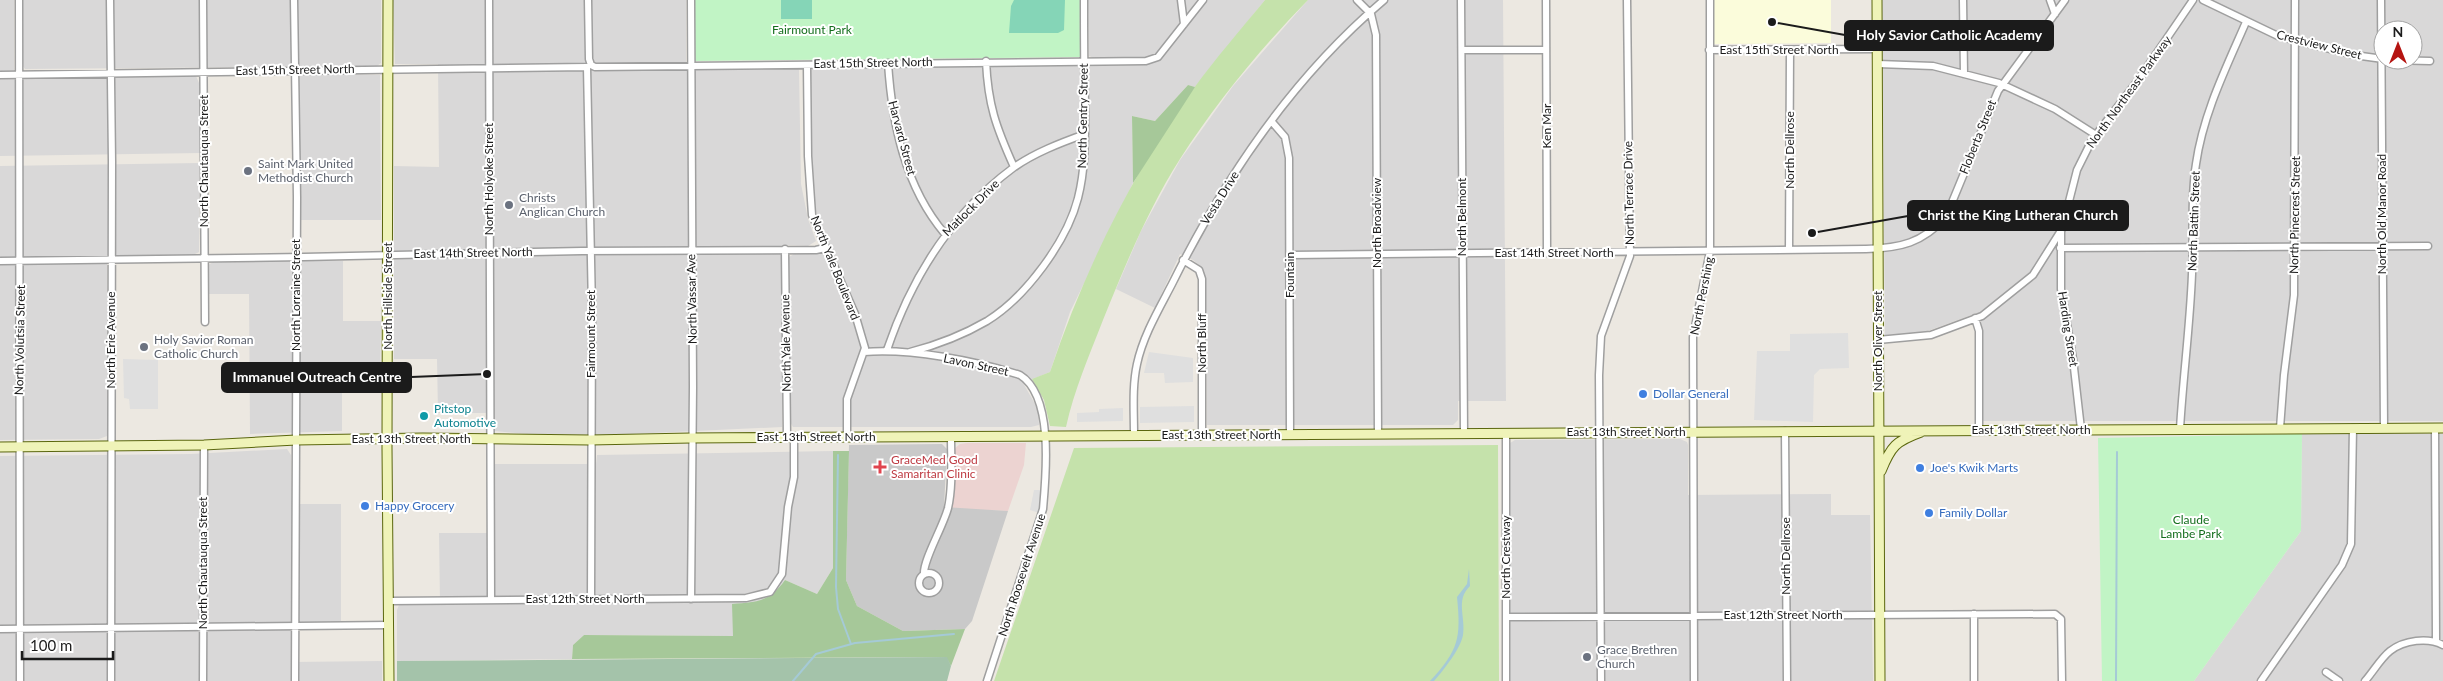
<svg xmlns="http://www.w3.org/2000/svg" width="2443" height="681" font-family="Lato,sans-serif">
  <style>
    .residential { fill: #d9d8d8; fill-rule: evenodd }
    .commercial { fill: #ecd3d1 }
    .education { fill: #fbfcdb }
    .religious { fill: #c9c9c9 }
    .grass { fill: #c5e2ab }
    .forest { fill: #a6c899 }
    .cemetery { fill: #a4c3aa }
    .park { fill: #c1f4c5 }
    .pitch { fill: #85d5b7 }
    .parking { fill: #dfdfdf }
    .water { fill: #a5cad6 }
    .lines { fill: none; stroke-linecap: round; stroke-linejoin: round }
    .stream { stroke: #a5cad6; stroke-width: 2 }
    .minor-casing { stroke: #9f9f9f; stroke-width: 9 }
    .secondary-casing { stroke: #5b670e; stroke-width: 11 }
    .minor { stroke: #fff; stroke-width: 6 }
    .secondary { stroke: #eff3b8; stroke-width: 9 }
    .worship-dot { fill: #6b7280; stroke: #fff; stroke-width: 2 }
    .shop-dot { fill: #3f7fe0; stroke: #fff; stroke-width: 2 }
    .culture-dot { fill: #0f9aa8; stroke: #fff; stroke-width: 2 }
    .health-dot { fill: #e0444e; stroke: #fff; stroke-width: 2 }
    .labels { text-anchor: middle; stroke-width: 4; stroke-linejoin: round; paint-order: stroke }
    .park-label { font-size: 12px; fill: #146e1d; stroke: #fff }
    .street-label { font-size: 12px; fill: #1b1b1b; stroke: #fff }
    .worship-label { font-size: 12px; fill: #5b616d; stroke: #fff; text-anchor: start }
    .shop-label { font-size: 12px; fill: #366cbe; stroke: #fff; text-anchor: start }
    .culture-label { font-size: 12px; fill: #0d838f; stroke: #fff; text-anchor: start }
    .health-label { font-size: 12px; fill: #be3a42; stroke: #fff; text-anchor: start }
    .leader { fill: none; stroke: #1b1b1b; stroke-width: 2 }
    .callout-dot { fill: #1b1b1b; stroke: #fff; stroke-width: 2 }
    .callout { fill: #1b1b1b; stroke: #1b1b1b; stroke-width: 2 }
    .callout-label { font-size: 14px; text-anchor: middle; font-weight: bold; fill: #fff }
  </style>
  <rect width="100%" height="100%" fill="#ece8e1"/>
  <path class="residential" d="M0,0H14V77L196,76L199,83L201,153L0,156Z
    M22,0H381V63L377,66L25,69L22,65Z
    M393,0H686V70L797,68L799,70L801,184L808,219L816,241L808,246L783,245L782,427L610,435L527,434L495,431L492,413H438L437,359H394V166L439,167L438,64H395Z
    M1088,0H1265L1195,87L1188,85L1155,121L1132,116L1133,183L1070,312L1050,372L1023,383L1038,409L1039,425L1031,427H793L790,422L789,257L794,254L820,253L830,249L818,222L812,192L810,158L809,72L814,68L1131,65V57L1094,58L1089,56Z
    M1308,0H1503L1506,401H1458V420L1453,425H1207L1206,280L1199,265L1193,260L1180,254L1155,308L1116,289L1141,231L1180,160L1233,86Z
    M1882,0H2443V421H1983L1981,321L1977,313L1925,332L1885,335ZM2383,30H2413V60H2383Z
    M306,73L380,75L381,220H300L299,78L301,74Z
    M200,163L199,252L193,255H107V436L99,439L0,440V166Z
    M215,261H343V321H381L380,376H342V431L250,434L249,294H209L208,265Z
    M2302,434H2443V681H2194L2301,531Z
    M1680,439L1687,442L1688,445V495L1831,494V515H1870L1873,681H1510V443L1515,440Z
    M287,449L291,455L292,504H341V622H291V662L382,661V681H0V456L191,454Z
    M833,451V568L817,594L785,580L774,595L761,601L748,603L733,636L584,635L573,645L572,659L397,661V610L399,605L440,603L439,533H494L495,464H596L597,455Z"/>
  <path class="commercial" d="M967,443H1026L1024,465L1008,511L951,509L954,493V449L960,444Z"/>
  <path class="education" d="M1713,0H1831V43L1713,44Z"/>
  <path class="religious" d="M942,444L947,449L944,507L1008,511L972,621L965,629L903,631L857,606L846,580L849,445Z"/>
  <path class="grass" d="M1265,0H1308C1261,48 1216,103 1180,159C1148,209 1125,266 1103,320C1089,356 1074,390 1066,427L1050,426L1044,400L1032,379L1050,372C1084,271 1131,175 1194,88C1216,58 1241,29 1265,0Z
    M1498,445L1499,681H994L1074,448Z"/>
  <path class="forest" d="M1188,85L1195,87L1133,183L1132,116L1155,121Z
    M833,451H849L846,580L857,606L903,631L965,629L951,666L946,657L572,659L573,645L584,635L733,636L732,604C758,602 769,602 785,580L817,594L833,568Z"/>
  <path class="cemetery" d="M947,657L951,666L947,681H397V661Z"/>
  <path class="park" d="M694,0H1080V57L695,61Z
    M2302,434L2301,531L2194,681H2102L2098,438Z"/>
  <path class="pitch" d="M781,0H812V19H781Z
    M1014,0H1065L1064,30L1058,33H1009L1011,6Z"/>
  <path class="parking" d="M1848,333L1849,368L1820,369L1814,375L1813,422L1754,420L1757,351H1790V334Z
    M1149,352L1193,358V382L1165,383L1164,373H1144Z
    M123,359L158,360V409H130L129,399L124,398Z
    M1194,406V422L1140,423V407Z
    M1123,408V421L1077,422V413L1099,412V409Z
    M1034,490H1045L1042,514L1030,510Z"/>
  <path class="water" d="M1469,569L1470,586C1455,600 1466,617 1463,635C1461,648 1443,671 1434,681H1430C1459,650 1461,638 1457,597L1467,584Z"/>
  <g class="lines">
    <path class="stream" d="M838,455L836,587L838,609L851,644
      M793,681L816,654L855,643L954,634
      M2116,681L2117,452"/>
    <defs>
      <path id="minor" d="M19,0L20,681
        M110,0L112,161L111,681
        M203,0L205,322
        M294,0L297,197L295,681
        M489,0L491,599
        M588,0L589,59L591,65L595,67L1146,61L1158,57L1203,0
        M691,0L693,387L691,599
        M1181,0L1184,24
        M1357,0L1371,14L1376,35L1378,434
        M1461,0L1464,433
        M1546,0L1547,253
        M1963,0L1964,74
        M2050,0L2055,14
        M2203,0L2278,36L2354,55L2383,59
        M2381,0L2384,428
        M1462,50H1546
        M1709,50L1878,49
        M2389,60L2430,61
        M986,61C988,105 996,127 1014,167
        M888,63C892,124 905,187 945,234
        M1878,64L1933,66L1999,83L2055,109L2096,135
        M807,65L808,156L812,215L855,314L865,348L847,399V437
        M0,75L587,67L592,309L591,599
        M1272,122L1285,137L1289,158L1290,435
        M2061,232V289L2073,359L2081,429
        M2060,248L2428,246
        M785,249L787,437
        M1789,250L1790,50
        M1290,255L1866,249C1901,248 1922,243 1946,217L1998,91L2065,0
        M1183,260L1199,270L1202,279V435
        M0,261L304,257L582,251L816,250L825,248
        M1975,318L1979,331V430
        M1878,340L1931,335L1982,316L2033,275L2062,229L2077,170L2092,140L2139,79L2193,0
        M887,350C911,279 951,214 1013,168C1034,153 1060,143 1085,134
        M864,352C910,348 976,361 1020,375C1054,396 1046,475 1043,509L987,681
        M910,352C937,345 963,335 987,321C1026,297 1067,241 1078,198C1086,167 1085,134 1085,103C1084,69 1084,34 1084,0
        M2280,428L2284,375L2294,295L2295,0
        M2435,428L2436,641
        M2180,429C2183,377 2190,326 2192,274C2194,237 2190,201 2196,164C2203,114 2226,68 2246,22
        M1785,431L1787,681
        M1506,433V681
        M1134,435C1134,411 1132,387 1137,364C1143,336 1159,309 1172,284C1224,179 1294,76 1384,0
        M919 583a10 10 0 1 1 20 0a10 10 0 1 1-20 0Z
        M924,574C923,560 943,527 948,508C953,486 951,460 951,437
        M389,601L746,598L770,592L782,574L788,507L794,477V437
        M1974,614V681
        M1506,617L2055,614L2061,619L2062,681
        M0,629L389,625
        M2326,672L2339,681
        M203,681L204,445
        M1601,681L1599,375L1601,336L1630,256L1627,0
        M1694,681L1693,337L1710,251V0
        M2261,681L2342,565L2351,544L2353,428
        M2365,681C2373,672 2381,658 2390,651C2404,640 2428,637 2443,645"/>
      <path id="secondary" d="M388,0L387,448L389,681
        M1877,0L1880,681
        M0,447L204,445L296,440L423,438L590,440L691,438L2443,428
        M1881,471C1891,446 1896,441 1921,432"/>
    </defs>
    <use href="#minor" class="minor-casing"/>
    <use href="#secondary" class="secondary-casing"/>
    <use href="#minor" class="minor"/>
    <use href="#secondary" class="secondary"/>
  </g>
  <g class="worship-dot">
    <circle cx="248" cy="171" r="5"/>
    <circle cx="509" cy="205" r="5"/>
    <circle cx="144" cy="347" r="5"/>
    <circle cx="1587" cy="657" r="5"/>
  </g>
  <g class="shop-dot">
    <circle cx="1643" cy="394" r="5"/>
    <circle cx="1920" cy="468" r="5"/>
    <circle cx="365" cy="506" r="5"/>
    <circle cx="1929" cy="513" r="5"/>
  </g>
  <circle class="culture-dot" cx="424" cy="416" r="5"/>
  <path class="health-dot" d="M877.5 459.5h5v5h5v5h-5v5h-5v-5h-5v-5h5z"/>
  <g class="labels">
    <g class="park-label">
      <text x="812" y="34">Fairmount Park</text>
      <text x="2191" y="524">Claude<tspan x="2191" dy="14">Lambe Park</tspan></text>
    </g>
    <g class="street-label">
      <text transform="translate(2319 45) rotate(14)" y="4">Crestview Street</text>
      <text x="1779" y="54">East 15th Street North</text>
      <text transform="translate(873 63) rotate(-1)" y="4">East 15th Street North</text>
      <text transform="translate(295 70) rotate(-1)" y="4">East 15th Street North</text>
      <text transform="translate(2129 92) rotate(-54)" y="4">North Northeast Parkway</text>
      <text transform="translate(1083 116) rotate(-89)" y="4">North Gentry Street</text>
      <text transform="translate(1547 126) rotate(-90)" y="4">Ken Mar</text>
      <text transform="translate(1978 137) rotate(-68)" y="4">Floberta Street</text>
      <text transform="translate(902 138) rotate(75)" y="4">Harvard Street</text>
      <text transform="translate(1790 150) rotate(-90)" y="4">North Dellrose</text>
      <text transform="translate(204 161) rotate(-90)" y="4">North Chautauqua Street</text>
      <text transform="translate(489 179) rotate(-90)" y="4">North Holyoke Street</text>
      <text transform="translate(1629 193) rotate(-91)" y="4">North Terrace Drive</text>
      <text transform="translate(1220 198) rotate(-58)" y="4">Vesta Drive</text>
      <text transform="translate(971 208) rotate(-45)" y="4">Matlock Drive</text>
      <text transform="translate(2382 214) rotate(-90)" y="4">North Old Manor Road</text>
      <text transform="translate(2295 215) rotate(-89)" y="4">North Pinecrest Street</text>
      <text transform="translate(1462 217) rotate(-90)" y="4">North Belmont</text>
      <text transform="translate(2194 221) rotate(-88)" y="4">North Battin Street</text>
      <text transform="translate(1377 223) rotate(-90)" y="4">North Broadview</text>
      <text transform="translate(473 253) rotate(-1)" y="4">East 14th Street North</text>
      <text x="1554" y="257">East 14th Street North</text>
      <text transform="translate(835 268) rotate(68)" y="4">North Yale Boulevard</text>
      <text transform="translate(1290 275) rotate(-90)" y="4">Fountain</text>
      <text transform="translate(296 295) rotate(-90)" y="4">North Lorraine Street</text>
      <text transform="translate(388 296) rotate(-90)" y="4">North Hillside Street</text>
      <text transform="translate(1702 296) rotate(-79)" y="4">North Pershing</text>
      <text transform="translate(692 299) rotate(-91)" y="4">North Vassar Ave</text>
      <text transform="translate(2068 329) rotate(81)" y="4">Harding Street</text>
      <text transform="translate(591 334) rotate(-90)" y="4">Fairmount Street</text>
      <text transform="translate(20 340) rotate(-89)" y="4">North Volutsia Street</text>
      <text transform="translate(111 340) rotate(-90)" y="4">North Erie Avenue</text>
      <text transform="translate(1878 341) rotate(-90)" y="4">North Oliver Street</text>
      <text transform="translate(786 343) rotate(-91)" y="4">North Yale Avenue</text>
      <text transform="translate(1202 343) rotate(-90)" y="4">North Bluff</text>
      <text transform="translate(976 365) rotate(12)" y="4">Lavon Street</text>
      <text x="2031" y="434">East 13th Street North</text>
      <text x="1626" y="436">East 13th Street North</text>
      <text x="1221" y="439">East 13th Street North</text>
      <text x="816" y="441">East 13th Street North</text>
      <text x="411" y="443">East 13th Street North</text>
      <text transform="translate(1786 556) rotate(-90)" y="4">North Dellrose</text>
      <text transform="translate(1506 557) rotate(-90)" y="4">North Crestway</text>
      <text transform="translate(203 563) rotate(-90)" y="4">North Chautauqua Street</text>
      <text transform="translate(1022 575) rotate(-72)" y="4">North Roosevelt Avenue</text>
      <text x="585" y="603">East 12th Street North</text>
      <text x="1783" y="619">East 12th Street North</text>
    </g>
    <g class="worship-label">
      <text x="258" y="168">Saint Mark United<tspan x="258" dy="14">Methodist Church</tspan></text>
      <text x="519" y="202">Christs<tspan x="519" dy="14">Anglican Church</tspan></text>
      <text x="154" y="344">Holy Savior Roman<tspan x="154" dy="14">Catholic Church</tspan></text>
      <text x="1597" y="654">Grace Brethren<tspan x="1597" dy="14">Church</tspan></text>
    </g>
    <g class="shop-label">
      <text x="1653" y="398">Dollar General</text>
      <text x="1930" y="472">Joe's Kwik Marts</text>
      <text x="375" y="510">Happy Grocery</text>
      <text x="1939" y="517">Family Dollar</text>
    </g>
    <g class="culture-label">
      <text x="434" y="413">Pitstop<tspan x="434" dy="14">Automotive</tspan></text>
    </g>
    <g class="health-label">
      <text x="891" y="464">GraceMed Good<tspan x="891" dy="14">Samaritan Clinic</tspan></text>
    </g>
  </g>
  <path class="leader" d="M1772 22L1845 35M1812 233L1908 216M487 374L411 377"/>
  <g class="callout-dot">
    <circle cx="1772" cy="22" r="5"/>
    <circle cx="1812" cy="233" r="5"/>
    <circle cx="487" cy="374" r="5"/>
  </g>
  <g class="callout">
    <rect x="1845" y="21" width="208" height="29" rx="5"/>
    <rect x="1908" y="201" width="220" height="29" rx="5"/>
    <rect x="222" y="363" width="189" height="29" rx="5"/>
  </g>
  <g class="callout-label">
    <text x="1949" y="40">Holy Savior Catholic Academy</text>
    <text x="2018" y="220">Christ the King Lutheran Church</text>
    <text x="317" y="382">Immanuel Outreach Centre</text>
  </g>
  <g transform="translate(2398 45)"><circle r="24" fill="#ffffff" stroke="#a4a4a4"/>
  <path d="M0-4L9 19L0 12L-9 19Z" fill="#b51411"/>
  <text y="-8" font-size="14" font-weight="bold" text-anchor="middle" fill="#1b1b1b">N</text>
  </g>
  <path d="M22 651v8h91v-8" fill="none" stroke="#1b1b1b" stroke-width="2.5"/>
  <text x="30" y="651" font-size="15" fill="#1b1b1b" stroke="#ffffff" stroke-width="4" paint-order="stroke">100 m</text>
</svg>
